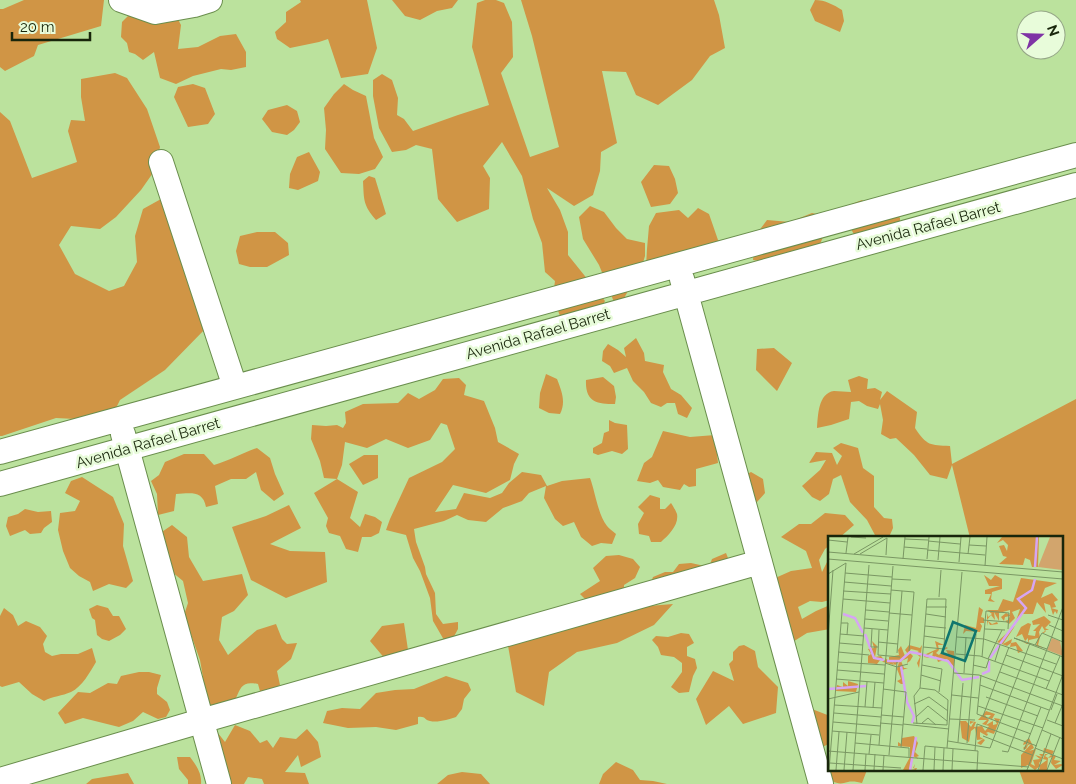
<svg xmlns="http://www.w3.org/2000/svg" width="1076" height="784" font-family="Raleway,sans-serif">
  <style>
    .forest { fill: #d09545 }
    .lines { fill: none; stroke-linecap: round; stroke-linejoin: round }
    .minor-casing { stroke: #6a8e4d; stroke-width: 26 }
    .minor { stroke: #fff; stroke-width: 24 }
    .labels { text-anchor: middle; stroke-width: 5; stroke-linejoin: round; paint-order: stroke }
    .street-label { font-size: 15px; fill: #18260b; stroke: #e8fcda }
    .inset-river { fill: none; stroke: #d6a5f3; stroke-width: 2.5 }
    .inset-road { fill: none; stroke: #7a9763; stroke-width: 1 }
    .view { fill: #0f766e; fill-opacity: 0.15; stroke: #0f766e; stroke-width: 2.5 }
    .inset-edge { fill: none; stroke: #18260b; stroke-width: 2.5 }
  </style>
  <rect width="100%" height="100%" fill="#bbe29d"/>
  <path class="forest" d="M24,0H104L101,26L38,45L34,56L5,71L0,67V9H3Z
    M300,0H367L377,48L368,74L341,78L328,39L319,42L290,48L277,39L275,32L286,22V12L301,2Z
    M392,0H458L452,8L437,11L420,20L405,16Z
    M485,0H496L504,3L512,22L513,57L501,73L530,157L559,147L532,36L521,0H714L719,15L725,48L710,56L692,80L658,105L636,95L626,72L602,71L617,143L601,152L600,171L593,195L574,206L547,188L560,210L568,232V255L605,301L595,319L564,325C557,309 552,298 555,281L545,272L542,243L533,219L522,176L502,142L483,166L490,178L489,209L457,222L438,199L432,149L416,145L406,150L392,152L379,128L373,96V80L382,74L392,80L398,98L397,115L404,119L413,131L458,115L489,105L472,47L477,3Z
    M815,0C825,0 834,5 842,10L844,21L840,32L815,21L810,10Z
    M172,8L181,25L178,49L198,47L220,36L236,34L246,52V67L231,70L221,69L193,76L176,84L160,78L154,52L143,60L135,54L129,52L127,43L121,37L122,22L130,14Z
    M115,73L127,78L147,109L160,147L155,170L141,190L116,217L100,229L71,226L59,245L75,274L109,291L124,286L137,262L135,236L143,209L161,199L175,201L189,209L197,231L206,277L208,326L165,370L120,400L113,414L95,420L56,418L2,436H0V112L10,121L32,178L77,162L68,131L71,120L85,121L81,97V79Z
    M193,84L205,88L215,114L208,124L188,127L174,97L178,87Z
    M344,84L353,90L366,96L374,138L383,157L375,169L359,174L341,173L325,149L326,130L324,108L334,94Z
    M287,105L297,111L300,122L294,130L287,135L272,132L262,119L268,110Z
    M309,152L320,172L318,181L298,190L289,188L290,174L297,157Z
    M654,165L669,166L675,179L678,193L670,204L651,207L641,182Z
    M369,176L375,178L386,214L376,220C363,205 364,200 363,181Z
    M862,200L868,205L890,206L900,218V228L855,236L848,224L849,205Z
    M590,206L604,212L616,228L627,239L645,243V256L642,266L623,300L614,302L599,265L583,239L579,217Z
    M698,208L709,214L718,240L729,244L646,267L647,249L649,226L656,213L679,210L688,218Z
    M812,213L821,215L825,232L816,254L759,261L753,260L755,236L767,220L790,222Z
    M257,232H275L288,243L289,255L267,267H250L239,264L236,251L240,236Z
    M636,338L644,353L645,361L664,365L663,372L671,389L681,395L692,408L687,418L678,414L675,403H667L661,407L651,403L644,392L633,381L627,368L614,373L610,366L602,361L603,351L608,344L618,350L626,357L624,348Z
    M774,348L792,363L777,391L756,370L757,349Z
    M546,374L557,379C562,392 566,402 560,414L549,413L539,408L540,393Z
    M859,376L868,379L867,389L875,388L882,392L880,400L887,391L917,412L915,428C927,446 930,445 950,446L952,464L1076,399V784H1024L1019,770H1062V538H970L952,465L947,479L930,475L914,455L896,438L890,439L881,434L883,420L880,404L878,409L867,406L859,401L851,402L849,419L831,425L817,428C818,416 818,393 834,391C840,391 845,392 851,392L848,380Z
    M603,377L614,386L616,397L615,404C597,404 585,402 586,380Z
    M459,378L466,385L464,395L484,401L495,428L498,442L519,454L514,464L510,480L486,493L453,485L435,512L456,509L464,493L490,498L502,493L509,483L522,472L541,475L547,486L562,481L590,478C595,491 598,515 607,526C609,529 613,531 616,534L612,544L601,543L592,546L581,537L574,522L563,526L555,519L544,498L546,486L529,493L522,501L503,508L486,522L468,520L457,515L444,521L414,529L416,542L425,567L426,574L435,593L436,614L443,624L458,622V629L451,642L444,640L433,621L430,598L420,571L413,558L406,535L386,530L390,519L409,478L442,462L455,449L447,425L441,423L430,440L408,448L386,439L367,448L345,442L342,465L337,479L358,492L350,518L360,527L365,514L375,517L382,522L379,533L371,537H362L358,552L346,549L340,536L329,533L326,526L328,518L314,493L337,479L324,478L320,461L311,439L312,425L326,426L337,425L343,428L346,423L345,412L363,404L398,403L408,393L419,399L435,390L443,379Z
    M609,420L615,423L627,425L628,449L622,454L612,451L598,455L593,453V448L602,443L604,433L609,431Z
    M663,431L690,437L715,435L718,463L696,469V486L689,487L684,484L680,490L663,487L658,480L650,483L637,481L644,463L652,457Z
    M841,443L858,448L863,468L874,476V507L884,518L892,519L893,528L889,537H876L867,520L850,502L841,475L833,479L829,494L820,501L812,497L802,486L820,470L826,460L809,463L816,452L832,453L837,465L842,456L833,448Z
    M257,448L270,458L275,474L284,494L274,501L261,490L256,472L246,479H231L215,486L218,504L206,507C203,490 190,493 176,494L174,511L158,515L157,494L151,481L159,475L165,462L184,454H204L214,465C229,461 242,453 257,448Z
    M364,455H378V478L363,485L349,464Z
    M751,472L763,479L765,493L757,502L746,504L738,479Z
    M82,477L113,497L124,524L123,546L133,581L126,588L109,584L93,591L90,582L79,576L70,568L63,551L58,530L60,513L75,511L80,501L65,493L71,481Z
    M650,495L660,498V509H665L671,503C673,506 676,511 677,514C679,525 669,535 661,542H651L649,536L639,534L638,524L644,513L638,507Z
    M289,505L301,528L270,544L290,551L325,552L327,582L286,598L251,580L232,527L266,516Z
    M25,509L38,512L51,511L52,522L44,528L41,533L30,534L25,530L10,536L6,526L8,517L18,514Z
    M825,513L845,515L854,525L839,538H830V545L825,549L819,560L822,572L827,562L830,563V600L822,602L810,601L798,607L802,619L816,611L830,605V629L807,633L788,645L764,583L791,571L812,568L806,551L781,537L799,524H811Z
    M172,525L187,537L189,557L203,581L242,574L248,595L234,611L222,617L219,640L228,655L257,630L276,624L282,639L287,644L297,643L291,659L277,671L280,685L261,695L258,684C243,681 241,686 236,698L217,706L205,705L203,677L200,660L184,615L188,603L183,581L166,567L153,538Z
    M726,553L730,563L648,590L653,577L665,572H673L679,564L691,563L709,567L712,559Z
    M619,555L633,559L640,567L635,578L624,585V608L673,604L654,625L617,643L577,652L549,672L544,706L516,692L506,634L588,602L580,594L600,581L593,568L606,556Z
    M97,605L108,608L113,616H119L126,629L120,635L109,641L102,639L97,635L95,620L92,618L89,609Z
    M4,608L13,615L18,626L26,621L40,627L47,636L43,644L45,652L52,656L61,654H78L92,648L96,662C90,672 82,687 71,692C62,696 53,696 44,701L32,694L19,682L2,687L0,686V616Z
    M404,623L408,650L386,660L370,641L382,626Z
    M681,633L689,634L694,643L687,647V656L695,659L697,668L693,676L689,692L679,693L671,687L682,672V663L674,657L661,655L658,647L652,640L656,636L668,637Z
    M744,645L755,651L758,667L778,687L776,713L743,724L729,706L706,725L696,699L713,671L734,681L729,664L733,660V652L739,646Z
    M139,672H149L161,675L157,688V694L167,702L170,710L166,717L158,719L143,712L133,721L119,727L83,718L65,724L58,713L78,692L90,693L108,683L117,684L121,676Z
    M446,676L468,683L471,690L464,699L462,709L456,717C449,719 438,723 430,721C424,720 426,716 418,717V724L396,730L376,727L348,728L323,723L327,711L342,708L360,709L376,693L395,690L414,689Z
    M812,709L830,716V743L821,748Z
    M235,725L250,731L260,743L267,740L273,748L280,737L296,739L307,729L318,742L321,757L301,767L298,755L285,772L305,773L309,784H264L262,779L248,777L244,784H226L214,728L225,742Z
    M830,756V770H867L862,783C858,782 852,781 848,782C841,784 839,784 831,781L825,757Z
    M177,757H190C196,765 202,773 201,784H188V780L179,769Z
    M616,762L633,770L640,780L653,781L667,784H599L603,774Z
    M462,772L481,774L490,784H437L448,775Z
    M128,773L134,784H86L92,779Z"/>
  <g class="lines">
    <defs>
      <path id="minor" d="M121,0L155,12L194,5L210,0
        M161,162L235,387
        M682,279L821,784
        M123,434L219,784
        M0,452L1076,155
        M0,484L1076,185
        M0,780L201,721L760,562"/>
    </defs>
    <use href="#minor" class="minor-casing"/>
    <use href="#minor" class="minor"/>
  </g>
  <g class="labels">
    <g class="street-label">
      <text transform="translate(928 226) rotate(-15)" y="5">Avenida Rafael Barret</text>
      <text transform="translate(538 334) rotate(-16)" y="5">Avenida Rafael Barret</text>
      <text transform="translate(148 443) rotate(-16)" y="5">Avenida Rafael Barret</text>
    </g>
  </g>
  <g transform="translate(828 536)">
    <rect width="235" height="235" fill="#bbe29d"/>
    <path d="M222,1H235L234,34L210,31ZM224,102L232,105L235,120L219,114Z" fill="#d2a56d"/>
    <path d="M174,1H211L210,31H204L202,24L197,22L195,29L171,28L179,21L175,20L171,10L176,9L179,15L180,9L175,4L169,7ZM156,39L163,44L167,39L174,43V53L164,56L163,63L167,66L160,65L163,58H157V54L172,50H161ZM193,42L229,47L217,52L213,62L224,57L230,64L226,66L228,71L223,72L230,74L229,78L227,75L225,79L222,69L216,67L218,77L209,66L205,78H194L188,85L192,73L184,76L187,82L181,88L177,85L180,84L182,80L177,81L176,85L173,81L178,77L182,79V74L171,77V85L166,76L167,84L163,79L159,84L164,88L169,86L170,88L162,89L160,85L159,90V77L160,81L164,78L159,74H170L175,63L185,66ZM151,71L155,74L153,81L156,82V87H152L154,90L152,96L138,95L135,98L137,89L148,92ZM216,80L223,86L217,92L221,94H217L218,95L216,97H214L217,95L214,90L211,96L212,101L210,109L216,112L208,110L210,102L201,104L200,108H199L195,106L200,107V102L197,105L194,98L188,101L193,91L200,87L203,88L200,99L207,100L208,95H205L212,88L205,89L204,85ZM187,90L175,108L184,103L183,107L188,106L195,115L190,117L188,110L182,111L183,107L179,110L169,106ZM44,105L49,110L47,121L53,120L57,125V122L61,125V121L71,119L70,114L73,110L77,120L80,118L77,114L81,109L92,112L94,109L91,132L89,127L92,121L88,117L91,115L83,113L81,116L86,117H82L85,120L82,125L79,127L80,122L73,125L76,132H80L74,134L77,148H73L69,145L73,143L69,133L71,126L67,129L64,126L66,129L55,126L53,123L49,128L40,127V120L43,118L40,113L46,112ZM107,105L116,109H110L111,114L108,117L111,119L118,111L120,112L116,114V118H120L118,114L126,115V131L119,123L110,126L108,120L106,122H104L105,116L98,120L102,122L96,121V119L109,113ZM20,145L30,148L28,156L8,155L9,149L15,151V146L20,150ZM158,175L167,178L164,183L160,182L163,179H157L161,184L158,189L165,185V189L169,188L166,182L172,183L166,198L160,196L158,197L160,198L159,200L152,196V201L157,204L153,209L149,207L155,203L149,204L147,192L143,195L141,206L134,202L132,185H138L143,191L146,186L142,188V185L148,186L146,191L154,190L157,195L158,194L161,190L154,188L159,184H150ZM86,200L90,207L87,216L91,220L88,221L90,222V223L85,220L83,234L88,233L85,232L87,228L86,232H89L88,234H75L82,221V211L70,210V206L73,208L74,202ZM201,202L206,212L201,215L208,213L203,228L207,230L205,224L212,223L207,219L214,221L211,218H215L216,212L226,215L224,219L216,216V217L213,225L211,227L212,229L219,224L215,223L217,218H220L217,220L220,222L223,219L228,220L226,224L233,225L226,229L233,228L235,229L228,233L223,227L224,221L220,222L219,234H211L212,230L207,234L200,229L193,232V219L203,208L200,209L198,213H196L195,212L201,207L195,209L196,206Z" fill="#d09545"/>
    <path class="inset-river" d="M207,31L209,1M15,78L27,82L35,97M37,98L46,122L56,124M162,122L198,72L190,63L204,54L207,43M59,125H72L82,116L88,117L120,125L134,144L151,141M73,130L79,166L86,180L84,187M154,138L161,135V125M0,153L38,150M82,234L88,201"/>
    <path class="inset-road" d="M23,1L38,2M77,3L100,4M0,4L19,6M100,5L132,8M141,9L158,10M76,11L99,13M99,14L157,19M0,16L235,36M18,17L20,1M26,18L55,1M32,18L59,2M140,18L142,1M58,19L59,2M0,23L235,43M75,23L77,1M99,23L101,1M110,24L112,1M131,26L133,1M157,30L159,1M17,37L64,41M0,38L18,27M64,43L83,44M16,46L63,50M63,54L86,56L81,115M15,55L63,58M111,61L113,34M15,63L62,67M98,71H119M38,74L61,76M61,77L84,79M98,78L118,81M220,79L235,84M37,83L60,85M155,84L180,86M13,87H20L19,99M221,89L235,95M97,90L118,92M36,92L60,94M44,93L43,111H50M157,93L177,94M51,94L50,119L72,121M12,98L36,100M0,100L5,34M96,100L117,103M129,101L156,103L228,128M50,106L70,108M11,107L35,109M207,109L214,97L235,106M219,113L186,102L235,121M10,116L41,119M69,117L74,55M128,118L152,120L221,145M178,119L235,140M154,121L158,75L181,77L180,93M160,123L174,94M167,125L172,109M10,126L57,129M57,127L69,131L80,128M94,129L114,133L111,156M145,129L158,132L161,123M9,134L56,138M172,136L235,159M126,137L151,139L235,170M136,137L138,101M93,139L113,145M153,139L149,178L203,198M8,143L56,147M152,149L221,174M92,152L99,63H118L116,113L95,111M55,153L78,156L73,211M218,153L232,120M124,159L150,162M158,161L210,180M0,163L31,156M86,168L101,161L120,175M6,169L54,172M150,170L215,192M37,171L39,146M45,172L47,146M223,174L229,158M6,177L53,181M53,179L76,181M155,180L181,111M88,181L100,170L119,185M122,183L147,184M219,184L235,190M5,186L52,190M52,187L75,189M85,187L119,189L120,164L107,154L92,152M94,187L100,182L108,189M227,187L234,170M75,188L121,193M89,188L86,160L92,152M214,194L235,203M4,195L51,199M155,200L204,219M120,205L162,212L202,107M130,206L135,147M27,207L81,212V221M139,207L148,98M51,209L65,30M119,212L134,36M207,212L235,223M196,214L213,171M0,215L201,231M147,215L149,188L209,210M174,215L180,216L235,71M41,218L43,199M61,219L69,126M2,227L73,232M1,234L18,27M8,234L11,196M16,234L19,196M25,234L41,29M37,234L38,218M46,234L47,218M55,234L56,219M95,234L97,210L150,215L149,234M106,234L107,211M115,234L116,212M124,234L125,213M199,234L235,138M210,234L223,198M219,234L232,201"/>
    <path class="view" d="M125,86L148,95L137,125L114,117Z"/>
    <rect width="235" height="235" class="inset-edge"/>
  </g>
  <g transform="translate(1041 35) rotate(70)"><circle r="24" fill="#e8fcda" stroke="#95a687"/>
  <path d="M0-4L9 19L0 12L-9 19Z" fill="#7f34a5"/>
  <text y="-8" font-size="14" font-weight="bold" text-anchor="middle" fill="#18260b">N</text>
  </g>
  <path d="M12 32v8h78v-8" fill="none" stroke="#18260b" stroke-width="2.5"/>
  <text x="20" y="32" font-size="15" fill="#18260b" stroke="#e8fcda" stroke-width="4" paint-order="stroke">20 m</text>
</svg>
